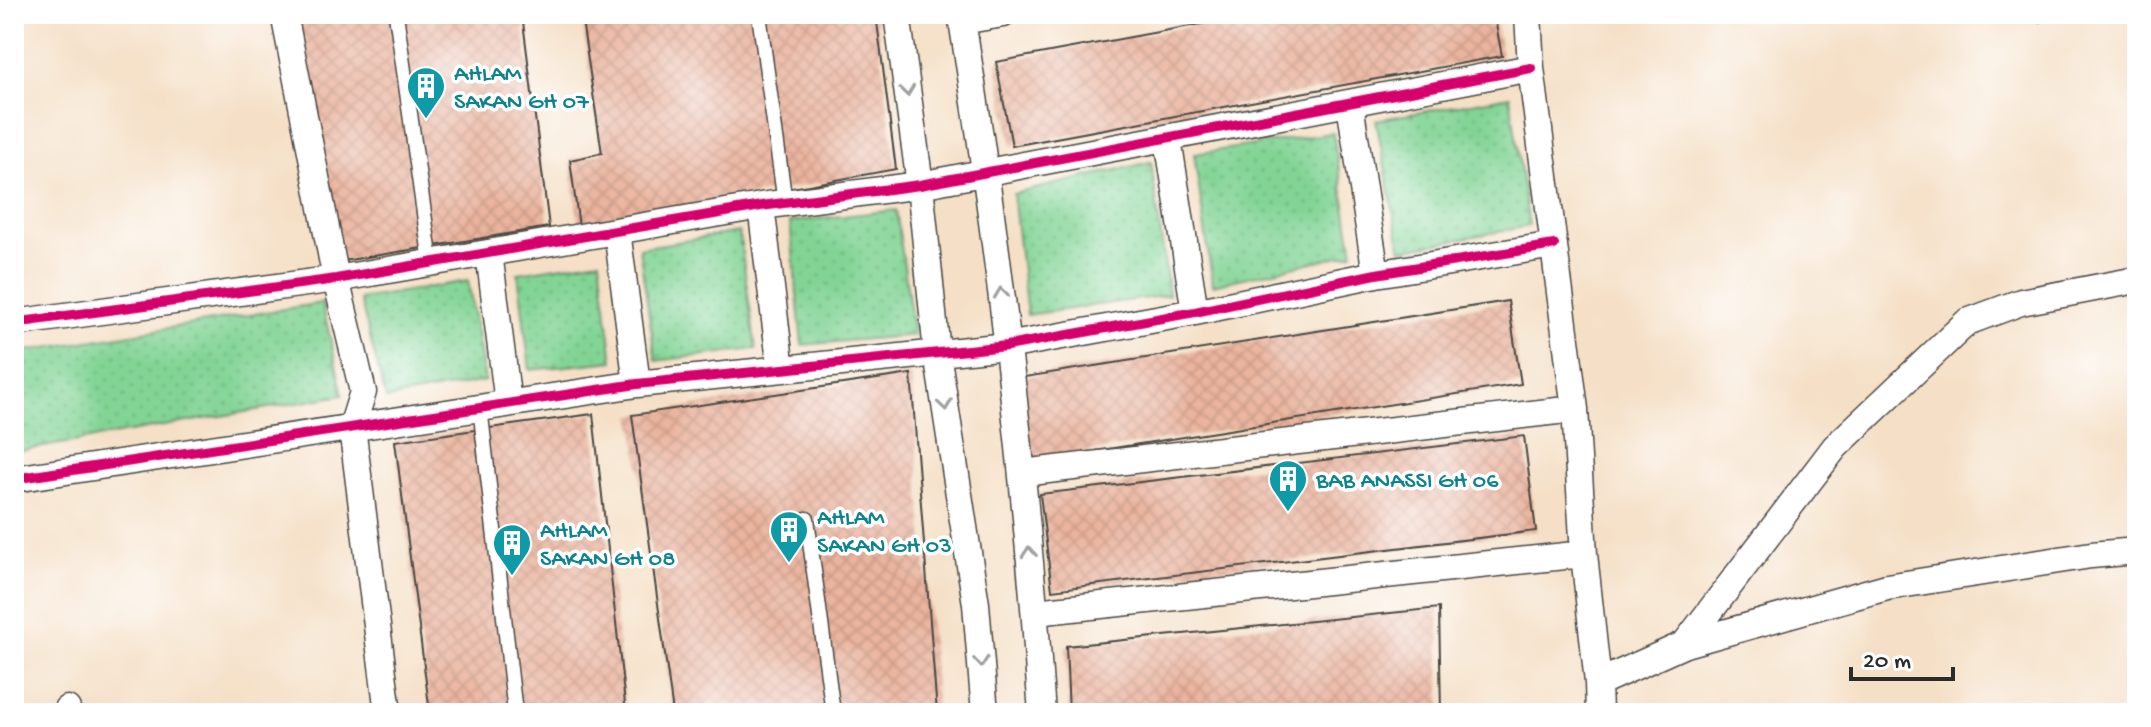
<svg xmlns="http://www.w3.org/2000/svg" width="2151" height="727" font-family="'Gochi Hand',sans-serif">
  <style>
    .garden { fill: url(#garden-dots); stroke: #568060; stroke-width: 2 }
    .building { fill: url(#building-cross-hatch) }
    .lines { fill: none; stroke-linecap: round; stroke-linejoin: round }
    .service-casing { stroke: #494642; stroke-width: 17 }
    .minor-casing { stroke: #494642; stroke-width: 29 }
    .service { stroke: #fff; stroke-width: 14 }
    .minor { stroke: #fff; stroke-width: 26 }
    .cycleway-casing { stroke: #fff; stroke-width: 15 }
    .cycleway { stroke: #d6006c; stroke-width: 10 }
    .oneway { stroke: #a0a0a0 }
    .labels { text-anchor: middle; stroke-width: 7; stroke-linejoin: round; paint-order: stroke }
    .culture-label { font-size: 24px; fill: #0d838f; stroke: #fff; text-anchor: start }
  </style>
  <defs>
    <pattern id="garden-dots" width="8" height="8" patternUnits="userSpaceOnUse" patternTransform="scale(2)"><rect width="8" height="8" fill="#82d495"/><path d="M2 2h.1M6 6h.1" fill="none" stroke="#70b681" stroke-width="1.8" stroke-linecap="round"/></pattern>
    <pattern id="building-cross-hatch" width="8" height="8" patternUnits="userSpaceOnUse" patternTransform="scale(2)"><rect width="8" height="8" fill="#ebb49e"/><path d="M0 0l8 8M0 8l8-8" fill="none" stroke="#ca9b88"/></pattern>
  </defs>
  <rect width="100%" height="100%" fill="#fff"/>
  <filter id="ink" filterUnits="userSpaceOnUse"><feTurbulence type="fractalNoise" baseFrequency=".0125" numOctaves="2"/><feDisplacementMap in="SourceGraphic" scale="16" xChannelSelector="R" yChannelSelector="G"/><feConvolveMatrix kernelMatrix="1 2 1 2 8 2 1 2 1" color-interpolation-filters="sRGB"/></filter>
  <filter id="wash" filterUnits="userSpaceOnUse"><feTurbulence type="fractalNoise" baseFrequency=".006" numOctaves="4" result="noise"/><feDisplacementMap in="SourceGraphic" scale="32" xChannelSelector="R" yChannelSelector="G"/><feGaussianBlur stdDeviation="1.8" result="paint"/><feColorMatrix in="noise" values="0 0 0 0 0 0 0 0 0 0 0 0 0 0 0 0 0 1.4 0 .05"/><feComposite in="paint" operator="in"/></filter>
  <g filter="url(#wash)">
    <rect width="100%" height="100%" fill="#f5e0c7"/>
    <path class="garden" d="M1510,96L1529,226L1401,250L1376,120Z
      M1333,133L1353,253L1213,285L1194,154Z
      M1151,162L1169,295L1027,315L1013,194Z
      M896,210L914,335L802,345L790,222Z
      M739,232L756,349L656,361L639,248Z
      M600,260L613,361L530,370L518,273Z
      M468,281L485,381L386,399L360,299Z
      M322,303L343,395L14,452V353Z"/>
    <g id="blocks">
      <path class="building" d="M295,14H522L549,227L343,261Z
        M581,14H876L896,169L579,227L570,160L602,153Z
        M1255,14H1494L1502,56L1012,146L996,62Z
        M1508,301L1521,384L1031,461L1018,378Z
        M911,374L937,713H673L632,415Z
        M593,414L626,713H430L395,441Z
        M1524,436L1536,531L1052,590L1040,494Z
        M1439,608L1441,713H1069L1066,646Z"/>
    </g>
  </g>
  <g filter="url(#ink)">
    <use href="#blocks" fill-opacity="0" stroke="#494642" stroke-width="2"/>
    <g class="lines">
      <defs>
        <path id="service" d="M396,14L431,263
          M759,14L785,203
          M2022,14H2040
          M480,407L515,713
          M807,519L833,713"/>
        <path id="minor" d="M284,14L336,279L363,392L352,427L388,713
          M897,14L920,185L937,353L976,604L985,713
          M961,14C999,246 1026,479 1042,713
          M1528,14L1531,68L1575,409L1584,554L1598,683L1599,713
          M962,21L1003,14
          M1350,104L1376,274
          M1168,139L1195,312
          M761,206L781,369
          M617,231L637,384
          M489,253L508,403
          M14,323L336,279L761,206L920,185L1531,68
          M1022,473L1575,409
          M14,479L637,384L1007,346L1195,312L1376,274L1554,245
          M1035,612L1584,554
          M1685,644L1835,447L1967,322L2021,302L2137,280
          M1598,683L1685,644L1887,587L2091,555L2137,551
          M67,709L68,713"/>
      </defs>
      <use href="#service" class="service-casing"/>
      <use href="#minor" class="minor-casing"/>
      <use href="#service" class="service"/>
      <use href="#minor" class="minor"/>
      <defs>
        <path id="cycleway" d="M14,323L336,279L761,206L920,185L1531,68
          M14,479L637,384L1007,346L1195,312L1376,274L1554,245"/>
      </defs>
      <use href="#cycleway" class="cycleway-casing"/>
      <use href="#cycleway" class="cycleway"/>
    </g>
    <defs><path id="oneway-chevron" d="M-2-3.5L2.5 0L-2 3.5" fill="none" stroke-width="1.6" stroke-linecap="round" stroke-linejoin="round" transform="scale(2)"/></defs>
    <g class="oneway">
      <use href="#oneway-chevron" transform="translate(907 91) rotate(83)"/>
      <use href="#oneway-chevron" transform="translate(1001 293) rotate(-97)"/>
      <use href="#oneway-chevron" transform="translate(945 405) rotate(81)"/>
      <use href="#oneway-chevron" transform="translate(1029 552) rotate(-95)"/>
      <use href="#oneway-chevron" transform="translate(981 662) rotate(85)"/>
    </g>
  </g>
  <defs>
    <symbol id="building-pin" viewBox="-11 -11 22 30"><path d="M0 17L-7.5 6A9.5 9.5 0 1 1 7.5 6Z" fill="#0f9aa8" stroke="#fff"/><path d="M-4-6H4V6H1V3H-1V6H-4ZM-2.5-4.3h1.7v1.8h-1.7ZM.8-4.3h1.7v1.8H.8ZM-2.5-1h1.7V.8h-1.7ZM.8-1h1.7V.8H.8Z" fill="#fff"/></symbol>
  </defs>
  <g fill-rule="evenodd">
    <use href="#building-pin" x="404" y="64" width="44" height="60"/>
    <use href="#building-pin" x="1266" y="457" width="44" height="60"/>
    <use href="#building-pin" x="767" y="508" width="44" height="60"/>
    <use href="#building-pin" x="490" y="521" width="44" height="60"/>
  </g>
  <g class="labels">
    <g class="culture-label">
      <text x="454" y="80">AHLAM<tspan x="454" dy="28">SAKAN GH 07</tspan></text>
      <text x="1316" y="487">BAB ANASSI GH 06</text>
      <text x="817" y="524">AHLAM<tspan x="817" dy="28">SAKAN GH 03</tspan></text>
      <text x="540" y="537">AHLAM<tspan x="540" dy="28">SAKAN GH 08</tspan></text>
    </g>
  </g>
  <rect width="2151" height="727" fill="none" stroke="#fff" stroke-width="48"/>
  <path d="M1851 667v12h102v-12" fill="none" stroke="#2b2b2b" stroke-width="4"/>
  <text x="1863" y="667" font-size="24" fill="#2b2b2b" stroke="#ffffff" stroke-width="6" paint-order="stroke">20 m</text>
</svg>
